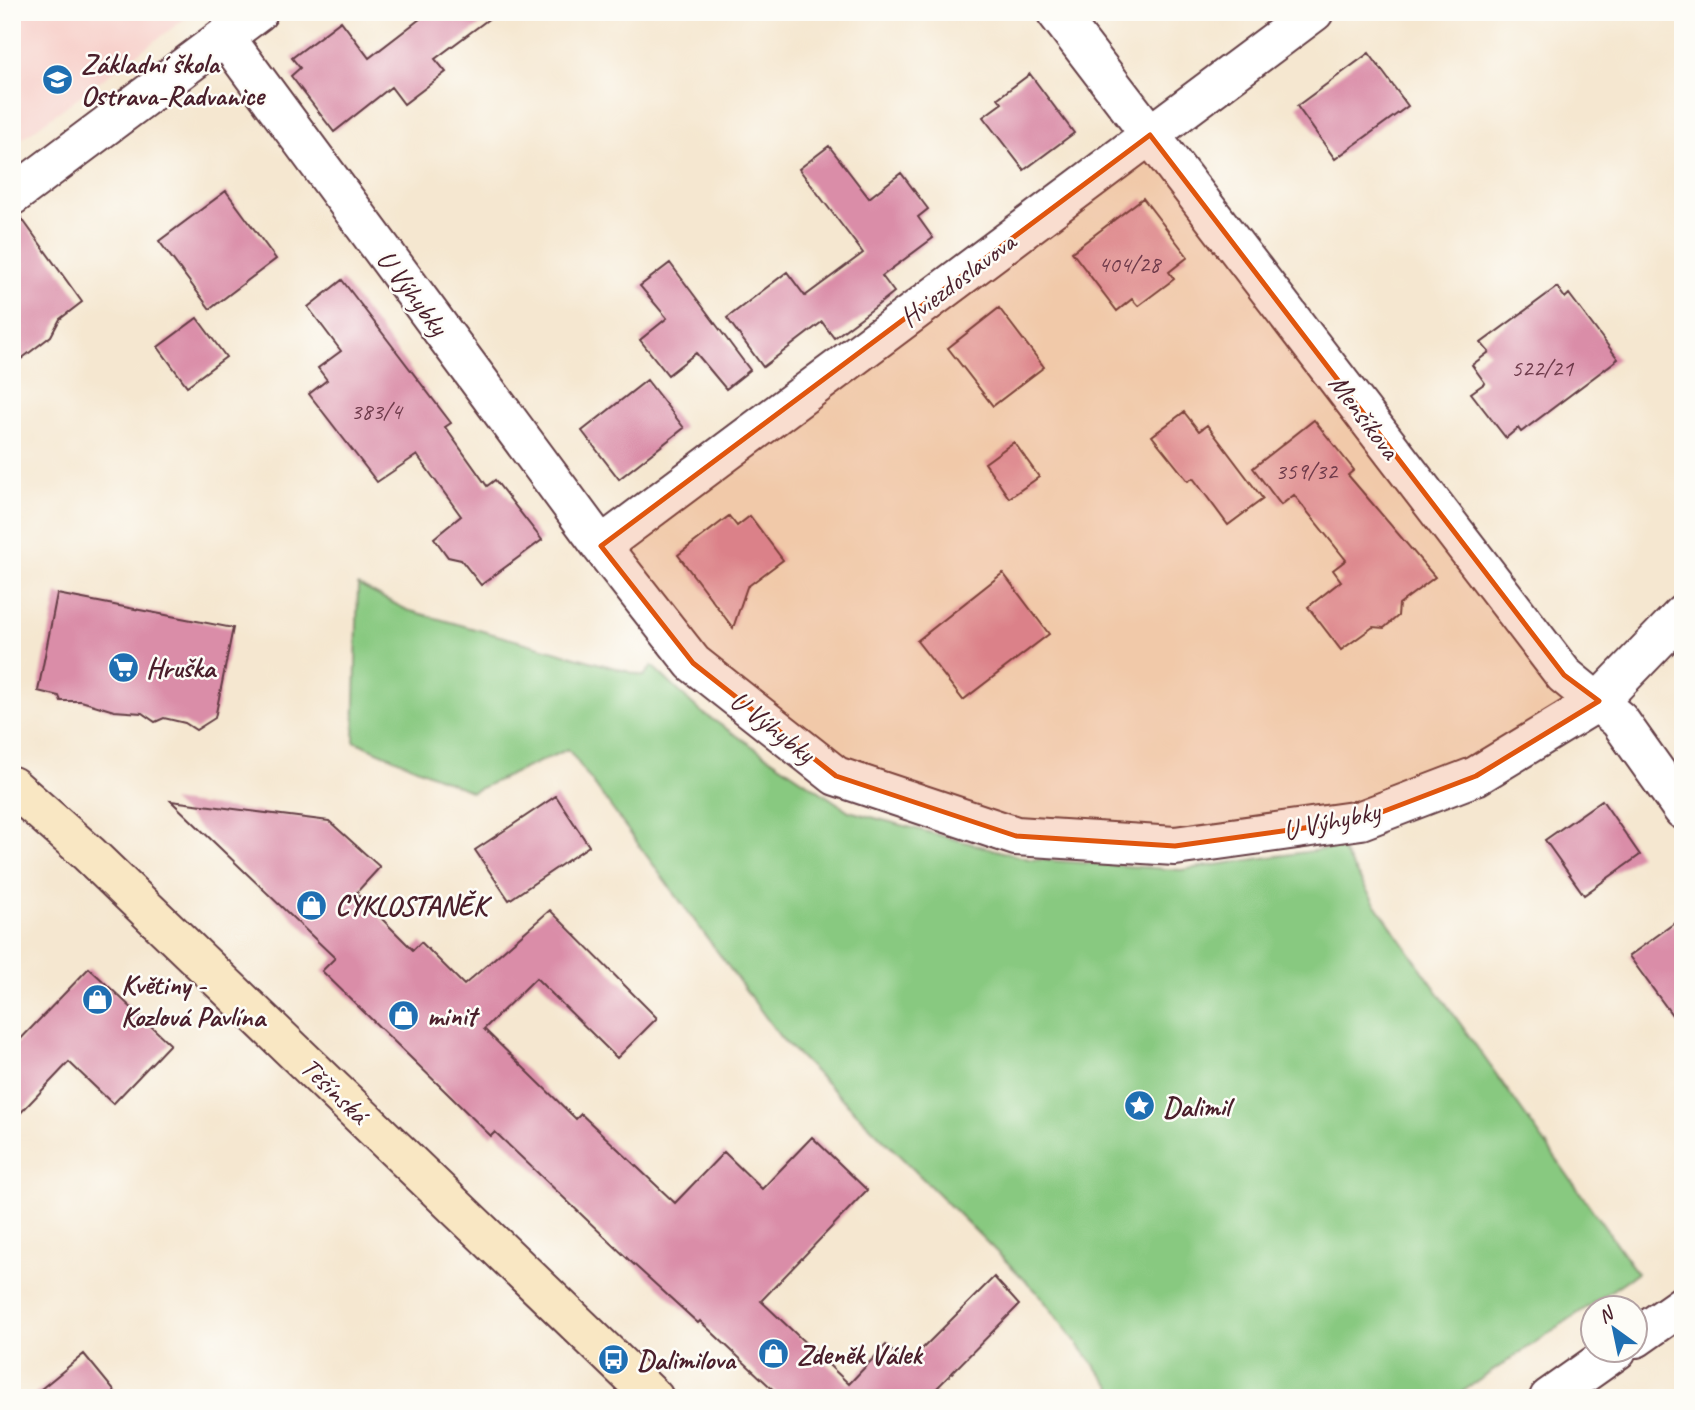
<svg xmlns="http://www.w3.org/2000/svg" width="1695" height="1410" font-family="Caveat,sans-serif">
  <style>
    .built { fill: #f7d0ca }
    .green { fill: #88c980; stroke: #697456; stroke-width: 2 }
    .building { fill: #da8da8 }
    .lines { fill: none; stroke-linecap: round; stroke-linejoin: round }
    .minor-casing { stroke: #643d44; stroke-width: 42 }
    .secondary-casing { stroke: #643d44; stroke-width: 42 }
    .minor { stroke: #fff; stroke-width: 38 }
    .secondary { stroke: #f9e7c3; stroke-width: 38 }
    .marked { fill: #e0560e; fill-opacity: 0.2; stroke: #e0560e; stroke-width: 5; stroke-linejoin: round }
    .labels { text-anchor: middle; stroke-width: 5; stroke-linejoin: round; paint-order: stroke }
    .number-label { font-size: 24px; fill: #6e3a4a }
    .poi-label { font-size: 28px; font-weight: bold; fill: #4a1f2b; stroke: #fdfcf7; text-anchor: start }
    .street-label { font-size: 28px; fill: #4a1f2b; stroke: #fdfcf7 }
  </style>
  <rect width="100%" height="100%" fill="#fdfcf7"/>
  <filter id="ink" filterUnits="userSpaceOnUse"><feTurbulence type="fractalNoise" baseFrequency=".0143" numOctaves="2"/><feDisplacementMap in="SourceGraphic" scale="14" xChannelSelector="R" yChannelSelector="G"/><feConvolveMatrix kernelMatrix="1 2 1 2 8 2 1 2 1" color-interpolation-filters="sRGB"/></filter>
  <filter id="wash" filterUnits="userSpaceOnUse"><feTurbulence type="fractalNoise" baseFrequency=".00686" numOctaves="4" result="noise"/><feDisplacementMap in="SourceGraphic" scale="28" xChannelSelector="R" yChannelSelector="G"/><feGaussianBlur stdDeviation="1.57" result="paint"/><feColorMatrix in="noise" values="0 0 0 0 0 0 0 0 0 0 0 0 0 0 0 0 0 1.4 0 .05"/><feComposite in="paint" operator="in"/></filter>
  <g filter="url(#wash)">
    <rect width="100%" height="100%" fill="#f5e7d0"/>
    <path class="built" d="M12,12H194L12,146Z"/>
    <path class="green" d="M358,585L407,610L644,676L652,666L700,711L849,811L1029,859L1181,870L1340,847L1374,902L1637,1273L1453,1398H1120L1037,1292L781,1038L568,749L472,792L354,741Z"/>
    <g id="blocks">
      <path class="building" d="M429,12H498L435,59L446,72L404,104L391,87L334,132L291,76L300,68L292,58L341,21L369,58Z
        M1369,53L1408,106L1335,159L1297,106Z
        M1030,74L1074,133L1024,170L983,117L1002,103L998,98Z
        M829,146L869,198L901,173L928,209L918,217L933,238L882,276L894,292L874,308L834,338L822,322L763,367L727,318L787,272L805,296L863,253L799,169Z
        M226,191L276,259L210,309L159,241Z
        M1143,198L1188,257L1169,272L1174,279L1138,306L1132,299L1117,311L1072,252Z
        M20,216L82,302L60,319L51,336L12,366V217Z
        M670,263L750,370L726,389L696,353L668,375L640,340L667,318L640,286Z
        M342,280L451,423L445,427L487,486L495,480L542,540L481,585L461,560L448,557L434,538L461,516L417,455L377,482L309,394L327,380L318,368L341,351L308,307Z
        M1557,287L1565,298L1569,294L1618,359L1521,432L1518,428L1506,438L1471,393L1485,383L1472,365L1489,352L1481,343Z
        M999,308L1044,367L993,406L948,348Z
        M197,318L226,357L187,386L158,347Z
        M647,380L684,428L619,479L582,431Z
        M1184,412L1199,431L1207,425L1263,499L1228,525L1193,478L1188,481L1152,436Z
        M1314,420L1354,470L1348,475L1435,577L1399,604L1398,616L1384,628L1373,627L1341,650L1308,607L1341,581L1333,570L1346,560L1294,495L1281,505L1253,468Z
        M1014,442L1039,477L1009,498L985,463Z
        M729,516L737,526L750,516L783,560L747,587L733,628L678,555Z
        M1003,573L1049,634L963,700L917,641Z
        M57,594L233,628L215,718L196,730L185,723L164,718L155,722L142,713L114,711L81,701H61L59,696L38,691Z
        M556,796L589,846L509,900L475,850Z
        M1602,800L1640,855L1584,895L1545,840Z
        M171,801L329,821L380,867L356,893L413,950L421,942L464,985L550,910L657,1018L617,1058L536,978L484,1029L576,1119L581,1114L675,1203L724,1152L762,1189L812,1137L867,1190L761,1301L849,1384L886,1345L906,1365L994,1277L1019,1305L934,1391L941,1398H782L700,1321L698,1323L629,1260L495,1132L491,1136L322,971L335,958Z
        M1683,917V1030L1629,956Z
        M89,968L170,1044L113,1104L69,1062L12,1122V1048Z
        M84,1354L120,1398H30Z"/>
    </g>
  </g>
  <g filter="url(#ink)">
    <use href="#blocks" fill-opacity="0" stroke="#643d44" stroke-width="2"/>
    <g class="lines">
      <defs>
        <path id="minor" d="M1056,12L1564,675L1619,720L1683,810
          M225,37L601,546L693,663L836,776L1016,836L1175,846L1361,820L1476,776L1599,701L1683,614
          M12,196L258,12
          M601,546L1314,12
          M1636,1338L1683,1305
          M1549,1398L1617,1350"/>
        <path id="secondary" d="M12,786L89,854L654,1398"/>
      </defs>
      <use href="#minor" class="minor-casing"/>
      <use href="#secondary" class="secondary-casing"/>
      <use href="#minor" class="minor"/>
      <use href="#secondary" class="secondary"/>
    </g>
  </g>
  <path class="marked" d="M1150,135L1564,675L1599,701L1476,776L1361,820L1175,846L1016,836L836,776L693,663L601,546Z"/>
  <defs>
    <symbol id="school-disc" viewBox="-11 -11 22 22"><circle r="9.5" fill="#1f6fb2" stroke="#fdfcf7"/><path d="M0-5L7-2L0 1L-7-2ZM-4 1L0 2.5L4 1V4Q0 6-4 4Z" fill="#fff"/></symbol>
    <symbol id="supermarket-disc" viewBox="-11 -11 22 22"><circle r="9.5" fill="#1f6fb2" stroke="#fdfcf7"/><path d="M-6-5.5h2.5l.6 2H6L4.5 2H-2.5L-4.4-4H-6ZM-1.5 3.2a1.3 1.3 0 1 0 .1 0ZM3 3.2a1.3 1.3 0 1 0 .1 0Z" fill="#fff"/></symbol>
    <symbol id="shop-disc" viewBox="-11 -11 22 22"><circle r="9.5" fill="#1f6fb2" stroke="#fdfcf7"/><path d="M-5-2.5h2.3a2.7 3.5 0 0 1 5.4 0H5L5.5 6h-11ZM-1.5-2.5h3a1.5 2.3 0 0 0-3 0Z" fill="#fff"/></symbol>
    <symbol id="sight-disc" viewBox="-11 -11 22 22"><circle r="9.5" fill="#1f6fb2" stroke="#fdfcf7"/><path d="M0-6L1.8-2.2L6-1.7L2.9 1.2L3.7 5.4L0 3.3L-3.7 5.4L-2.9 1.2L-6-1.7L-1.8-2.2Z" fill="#fff"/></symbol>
    <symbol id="bus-disc" viewBox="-11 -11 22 22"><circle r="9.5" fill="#1f6fb2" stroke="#fdfcf7"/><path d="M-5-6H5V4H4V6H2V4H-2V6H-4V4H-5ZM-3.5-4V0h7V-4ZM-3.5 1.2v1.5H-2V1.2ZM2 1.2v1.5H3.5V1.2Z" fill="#fff"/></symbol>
  </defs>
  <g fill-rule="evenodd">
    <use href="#school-disc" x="40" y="62" width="35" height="35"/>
    <use href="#supermarket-disc" x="106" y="650" width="35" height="35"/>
    <use href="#shop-disc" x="294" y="888" width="35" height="35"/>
    <use href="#shop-disc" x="80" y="982" width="35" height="35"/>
    <use href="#shop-disc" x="386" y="998" width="35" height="35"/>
    <use href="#sight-disc" x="1122" y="1088" width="35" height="35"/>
    <use href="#shop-disc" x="756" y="1336" width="35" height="35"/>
    <use href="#bus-disc" x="596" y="1342" width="35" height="35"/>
  </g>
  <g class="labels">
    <g class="number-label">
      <text x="1129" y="272">404/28</text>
      <text x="1542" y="376">522/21</text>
      <text x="376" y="419">383/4</text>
      <text x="1306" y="479">359/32</text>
    </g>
    <g class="poi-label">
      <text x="81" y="73">Základní škola<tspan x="81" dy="32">Ostrava-Radvanice</tspan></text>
      <text x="146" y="677">Hruška</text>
      <text x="335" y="915">CYKLOSTANĚK</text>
      <text x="121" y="994">Květiny -<tspan x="121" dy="32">Kozlová Pavlína</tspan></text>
      <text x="427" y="1025">minit</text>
      <text x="1163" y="1116">Dalimil</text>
      <text x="797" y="1364">Zdeněk Válek</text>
      <text x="637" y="1369">Dalimilova</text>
    </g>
    <g class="street-label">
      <text transform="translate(957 279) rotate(-37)" y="10">Hviezdoslavova</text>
      <text transform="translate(413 292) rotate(53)" y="10">U Výhybky</text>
      <text transform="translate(1365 416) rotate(53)" y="10">Menšíkova</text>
      <text transform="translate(773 726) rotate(38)" y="10">U Výhybky</text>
      <text transform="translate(1331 820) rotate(-12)" y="10">U Výhybky</text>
      <text transform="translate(335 1090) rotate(44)" y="10">Těšínská</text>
    </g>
  </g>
  <rect width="1695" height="1410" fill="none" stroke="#fdfcf7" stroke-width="42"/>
  <g transform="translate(1614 1329) rotate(327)"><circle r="33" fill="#fdfcf7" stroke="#b5a4a5" stroke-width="2"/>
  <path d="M0-5L12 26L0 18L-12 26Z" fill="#1f6fb2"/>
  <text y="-10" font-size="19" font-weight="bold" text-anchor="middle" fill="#4a1f2b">N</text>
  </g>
</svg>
